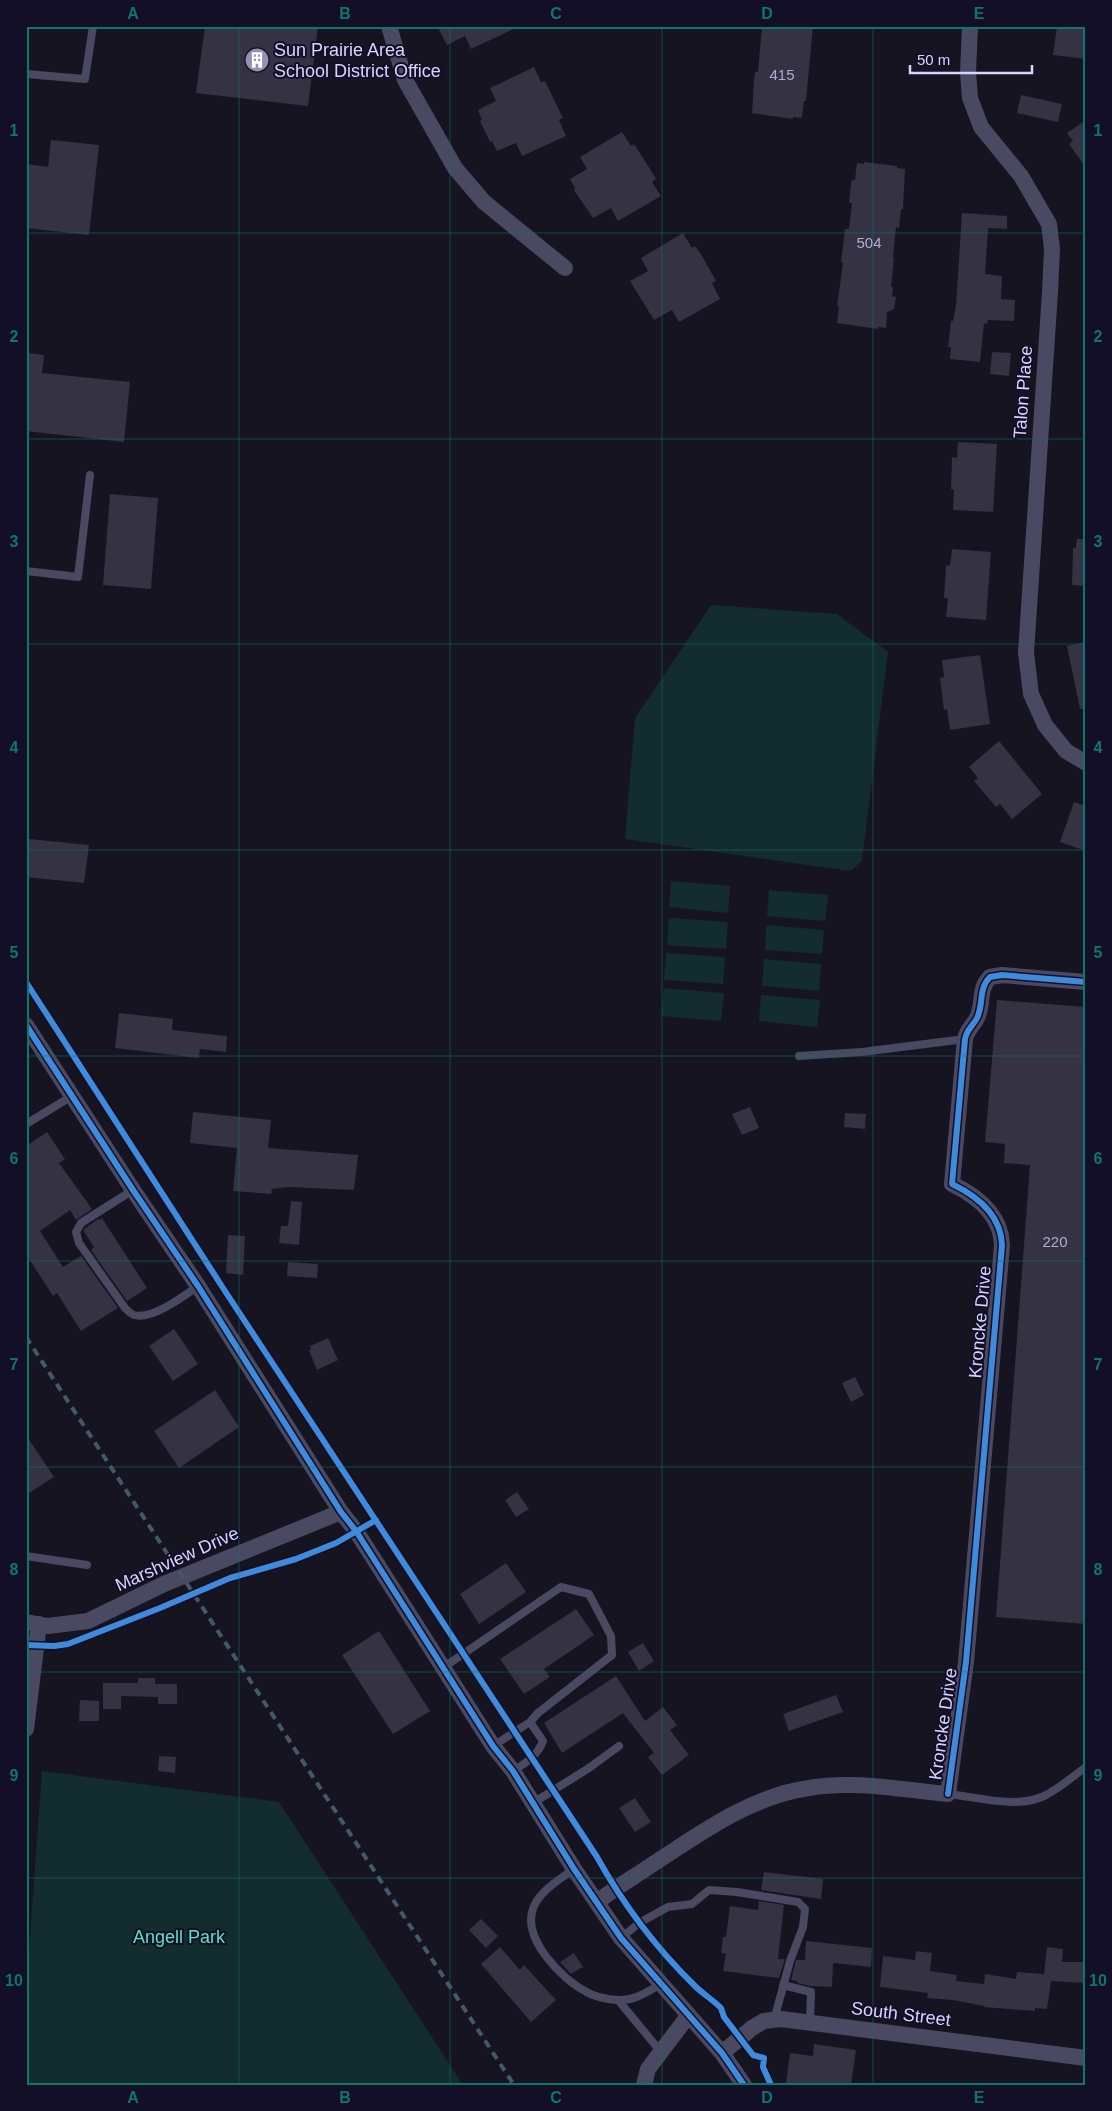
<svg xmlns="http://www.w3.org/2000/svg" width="1112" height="2111" font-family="Helvetica,sans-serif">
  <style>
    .green { fill: #132c2d }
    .building { fill: #343243 }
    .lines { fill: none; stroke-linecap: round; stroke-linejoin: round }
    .lane { stroke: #4a4962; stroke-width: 8 }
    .street { stroke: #4a4962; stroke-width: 16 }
    .rail { stroke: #43596b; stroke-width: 4; stroke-dasharray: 8 6; stroke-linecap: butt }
    .cycleway-casing { stroke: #130f26; stroke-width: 9 }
    .cycleway { stroke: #408adc; stroke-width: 6 }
    .grid { fill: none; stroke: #0f766e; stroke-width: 1; stroke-opacity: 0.55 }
    .labels { text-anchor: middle; stroke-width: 4; stroke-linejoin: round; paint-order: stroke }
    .number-label { font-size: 15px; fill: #b0acd0 }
    .poi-label { font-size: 18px; fill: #d9d4ff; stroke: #130f26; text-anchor: start }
    .street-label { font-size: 18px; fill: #d9d4ff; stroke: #130f26 }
    .park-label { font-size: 18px; fill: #5fe0c0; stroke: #130f26 }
    .neatline { fill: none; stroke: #0f766e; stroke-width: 2 }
    .grid-label { font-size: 16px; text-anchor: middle; font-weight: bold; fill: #0f766e }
  </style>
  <rect width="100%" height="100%" fill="#161421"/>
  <path class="green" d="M711,605L837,614L888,652L862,861L850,871L625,839L635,718Z
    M671,881L730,886L728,913L669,907Z
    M769,890L828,895L825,921L767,916Z
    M669,918L728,922L726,949L667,945Z
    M766,925L824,930L822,954L765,950Z
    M666,953L725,957L723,984L664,980Z
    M764,959L821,964L819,991L762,986Z
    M664,988L724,993L721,1021L661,1016Z
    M761,995L820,1000L817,1027L759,1021Z
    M42,1771L279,1802L463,2085H26V1991Z"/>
  <path class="building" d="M205,26H318L308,106L196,93Z
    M437,26H520L471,49L465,36L447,45Z
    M762,26H813L806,101H804L802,118L793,117V119L752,113L754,80L755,72H758Z
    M1057,26H1086V59L1053,55Z
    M534,67L541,82L545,81L560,112L563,118L559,120L566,136L522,156L516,143L497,151L492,141L490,142L480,121L482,120L478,110L496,101L490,88Z
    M1021,95L1062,104L1058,122L1017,113Z
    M1086,120V168L1069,144L1073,141L1067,133Z
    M622,132L631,146L634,144L647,164L656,179L652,182L661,196L618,221L611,208L593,218L574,190L575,188L570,179L587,169L580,157Z
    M51,140L99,145L89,235L26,228V164L48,167Z
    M864,162L897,166V168L905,169L903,209H901L899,228L896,227L893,258H894L891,287H893L892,296L896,297L894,309L887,312L886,328L878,327V329L837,323L839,306H837L843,263L841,262L845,229H849L852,203H849L851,183L852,180H855L857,163L864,164Z
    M962,213L1007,216V229L988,228L985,274L1002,276L1001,299L1015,300L1014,321L988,320L987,324L984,323L980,362L950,359L951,347H948L951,321H953L956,305Z
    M683,233L692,248L695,246L702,256L716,281L712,283L720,299L679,322L672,310L654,320L630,281L648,271L641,258Z
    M992,352L1011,353L1009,376L990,374Z
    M26,353L44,355L42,373L130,382L124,442L26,431Z
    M958,442L997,444L993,512L953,510L954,490L951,489L952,457L957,458Z
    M110,494L158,498L151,589L103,585Z
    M1077,539H1086V586L1072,585L1073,548H1076Z
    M952,549L991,552L986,620L946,617L948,598H944L946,565L950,566Z
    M1086,642V709H1080L1067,646Z
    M980,655L990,724L950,730L947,709L944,710L940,678L944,677L942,660Z
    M999,741L1042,794L1012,819L1000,804L996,807L974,781L978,778L969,767Z
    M1074,802L1086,806V851L1060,842Z
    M29,839L89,845L84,883L26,877Z
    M997,1000L1086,1007V1624L996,1617L1030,1165L1004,1163L1005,1144L985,1142Z
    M119,1013L173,1019L172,1030L227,1036L226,1052L200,1049L199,1058L115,1048Z
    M750,1107L759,1128L742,1135L732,1114Z
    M193,1112L271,1120L268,1148L358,1155L354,1190L288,1187L272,1189L271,1194L233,1191L237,1148L190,1143Z
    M845,1113L866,1114L865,1129L844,1127Z
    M47,1132L65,1159L59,1163L92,1209L76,1220L70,1210L40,1231L63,1267L81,1256L118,1308L81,1331L57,1293L53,1296L26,1254V1146Z
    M291,1201L302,1202L299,1245L279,1243L281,1226H288Z
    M102,1218L147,1288L127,1301L91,1250L94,1247L83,1230L98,1219L99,1220Z
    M228,1235L245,1236L243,1275L226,1273Z
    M288,1262L318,1264L317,1278L287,1276Z
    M174,1329L198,1364L173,1381L149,1346Z
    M328,1338L338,1360L317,1370L309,1350L311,1349L310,1346Z
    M855,1377L864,1395L851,1402L842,1383Z
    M215,1390L239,1427L179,1468L154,1431Z
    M26,1435L54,1477L26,1495Z
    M517,1492L529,1509L516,1517L505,1500Z
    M506,1563L526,1592L479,1624L460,1594Z
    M576,1609L594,1635L544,1669L550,1677L524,1694L500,1659Z
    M379,1631L430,1711L393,1734L342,1655Z
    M643,1643L654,1661L639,1671L628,1652Z
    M616,1676L645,1721L663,1707L677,1725L670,1730L689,1755L662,1775L648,1757L654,1753L623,1713L562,1753L544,1723Z
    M138,1678H155V1684H177V1704H158V1697L121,1696V1709H103V1683H138Z
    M836,1695L843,1712L789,1731L783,1714Z
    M80,1700L99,1701V1721H79Z
    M159,1756L176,1757L175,1773L158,1771Z
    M635,1798L651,1822L635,1832L619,1808Z
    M764,1872L823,1879L821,1899L761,1890Z
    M759,1901L784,1905L778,1959H785L779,1978L723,1971L726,1954L721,1953L723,1937H726L730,1906L758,1910Z
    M481,1919L498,1936L486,1948L469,1930Z
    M806,1941L872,1948L871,1967L833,1963L832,1987L810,1986L797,1983V1981L791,1980L796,1960H805Z
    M500,1947L520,1970L524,1965L556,2000L531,2022L481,1964Z
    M1047,1947L1063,1949L1062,1962H1086V1983L1051,1981L1047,2009L1035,2008V2011L984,2007V2006L953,2000L927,1998L928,1993L880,1987L883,1956L915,1960L916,1951L932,1953L930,1971L957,1975L956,1981L984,1984L985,1974L1016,1979L1017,1972L1044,1974Z
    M574,1953L583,1967L571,1974L560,1962Z
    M814,2044L856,2050L851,2085L786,2083L790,2053L813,2056Z"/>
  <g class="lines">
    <path class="lane" d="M26,74L85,79L93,26
      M26,571L78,577L90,475
      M799,1056L862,1052L965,1039
      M26,1124L72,1096
      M133,1190L81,1223L76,1232L79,1243L125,1308C127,1310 131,1314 134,1315C152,1320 184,1296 198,1286
      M26,1556L87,1565
      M444,1667L561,1587L589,1594L611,1636L612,1655L538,1713L530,1722L493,1746
      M513,1771C526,1763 537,1756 543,1741L530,1722
      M948,1794C978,1797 1016,1809 1044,1796C1059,1789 1073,1776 1086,1767
      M533,1803L589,1768L619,1746
      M574,1869C559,1880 536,1893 532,1912C525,1941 562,1979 585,1991C592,1996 609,2000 618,2000C634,2001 647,1992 661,1984
      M621,1938L639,1923L668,1907L692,1904L709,1890L737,1892L798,1902L805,1909L803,1927L790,1961L774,2020
      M783,1985L811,1992L810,2022
      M618,2000L661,2052"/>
    <path class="street" d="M389,26L405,80L455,168L484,202L565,268
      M970,26L968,73L970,98L981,127L1021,176L1049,224L1052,249L1050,292L1026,653L1031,694L1045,725L1066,751L1086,763
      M26,1025L133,1190L198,1286L341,1512L356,1531L493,1746L513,1771L574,1869L621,1938L722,2053L744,2085
      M26,1622L48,1626L88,1621L164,1584L341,1512
      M26,1729L39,1624
      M597,1902C615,1888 634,1877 653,1864C701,1833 751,1796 809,1788C854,1780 903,1790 948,1794L966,1662L1002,1245C1001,1215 977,1196 952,1184L965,1039C967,1029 973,1026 977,1018C984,1004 978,989 990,977L1002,975L1086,982
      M722,2053L752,2028L764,2021L781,2019L1086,2058
      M644,2085L648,2069L688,2016"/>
    <path class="rail" d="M26,1337L514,2085"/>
    <defs>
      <path id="cycleway" d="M26,982L223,1288L597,1857C623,1904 656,1948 695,1986C703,1994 713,2000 721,2008L724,2017L753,2055L764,2058L763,2067L771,2085
        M26,1025L133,1190L198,1286L341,1512L356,1531L493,1746L513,1771L574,1869L621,1938L722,2053L744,2085
        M26,1645L54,1646L68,1644L160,1608L230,1578L296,1559L336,1543L376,1520
        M948,1794L966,1662L1002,1245C1001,1215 977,1196 952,1184L965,1039C967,1029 973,1026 977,1018C984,1004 978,989 990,977L1002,975L1086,982"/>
    </defs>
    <use href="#cycleway" class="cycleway-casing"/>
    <use href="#cycleway" class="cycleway"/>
  </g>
  <path class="grid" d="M239,26V2085M450,26V2085M662,26V2085M873,26V2085M26,233H1086M26,439H1086M26,644H1086M26,850H1086M26,1056H1086M26,1261H1086M26,1467H1086M26,1672H1086M26,1878H1086"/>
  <defs>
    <symbol id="building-disc" viewBox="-11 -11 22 22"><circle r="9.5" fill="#9591b1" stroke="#130f26"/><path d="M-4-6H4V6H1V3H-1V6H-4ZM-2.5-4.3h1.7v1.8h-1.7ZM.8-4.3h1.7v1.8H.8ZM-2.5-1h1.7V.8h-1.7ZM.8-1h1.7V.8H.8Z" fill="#fff"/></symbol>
  </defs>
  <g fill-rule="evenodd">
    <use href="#building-disc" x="243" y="46" width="28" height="28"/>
  </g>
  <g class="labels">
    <g class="number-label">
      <text x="782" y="80">415</text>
      <text x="869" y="248">504</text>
      <text x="1055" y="1247">220</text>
    </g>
    <g class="poi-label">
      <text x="274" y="56">Sun Prairie Area<tspan x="274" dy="21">School District Office</tspan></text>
    </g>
    <g class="street-label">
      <text transform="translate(1023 392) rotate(-86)" y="6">Talon Place</text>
      <text transform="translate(980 1322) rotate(-85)" y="6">Kroncke Drive</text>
      <text transform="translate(177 1559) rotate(-24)" y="6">Marshview Drive</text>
      <text transform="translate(943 1724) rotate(-82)" y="6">Kroncke Drive</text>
      <text transform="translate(901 2014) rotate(7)" y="6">South Street</text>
    </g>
    <g class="park-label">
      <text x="179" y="1943">Angell Park</text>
    </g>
  </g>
  <rect width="1112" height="2111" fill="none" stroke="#130f26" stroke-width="55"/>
  <path d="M910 65v8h122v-8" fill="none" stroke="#d9d4ff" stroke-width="2.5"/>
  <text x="917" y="65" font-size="15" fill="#d9d4ff" stroke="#130f26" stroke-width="4" paint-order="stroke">50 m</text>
  <rect x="28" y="28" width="1056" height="2056" class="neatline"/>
  <g class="grid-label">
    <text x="133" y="19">A</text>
    <text x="345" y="19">B</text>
    <text x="556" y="19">C</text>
    <text x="767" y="19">D</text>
    <text x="979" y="19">E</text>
    <text x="14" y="136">1</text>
    <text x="1098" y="136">1</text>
    <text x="14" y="342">2</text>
    <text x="1098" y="342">2</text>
    <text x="14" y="547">3</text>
    <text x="1098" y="547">3</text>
    <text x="14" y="753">4</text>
    <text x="1098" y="753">4</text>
    <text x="14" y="958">5</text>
    <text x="1098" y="958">5</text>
    <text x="14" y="1164">6</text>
    <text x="1098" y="1164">6</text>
    <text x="14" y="1370">7</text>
    <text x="1098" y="1370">7</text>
    <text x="14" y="1575">8</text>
    <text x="1098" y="1575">8</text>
    <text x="14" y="1781">9</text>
    <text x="1098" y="1781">9</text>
    <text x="14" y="1986">10</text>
    <text x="1098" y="1986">10</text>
    <text x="133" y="2103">A</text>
    <text x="345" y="2103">B</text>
    <text x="556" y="2103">C</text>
    <text x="767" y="2103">D</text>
    <text x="979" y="2103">E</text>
  </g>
</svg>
